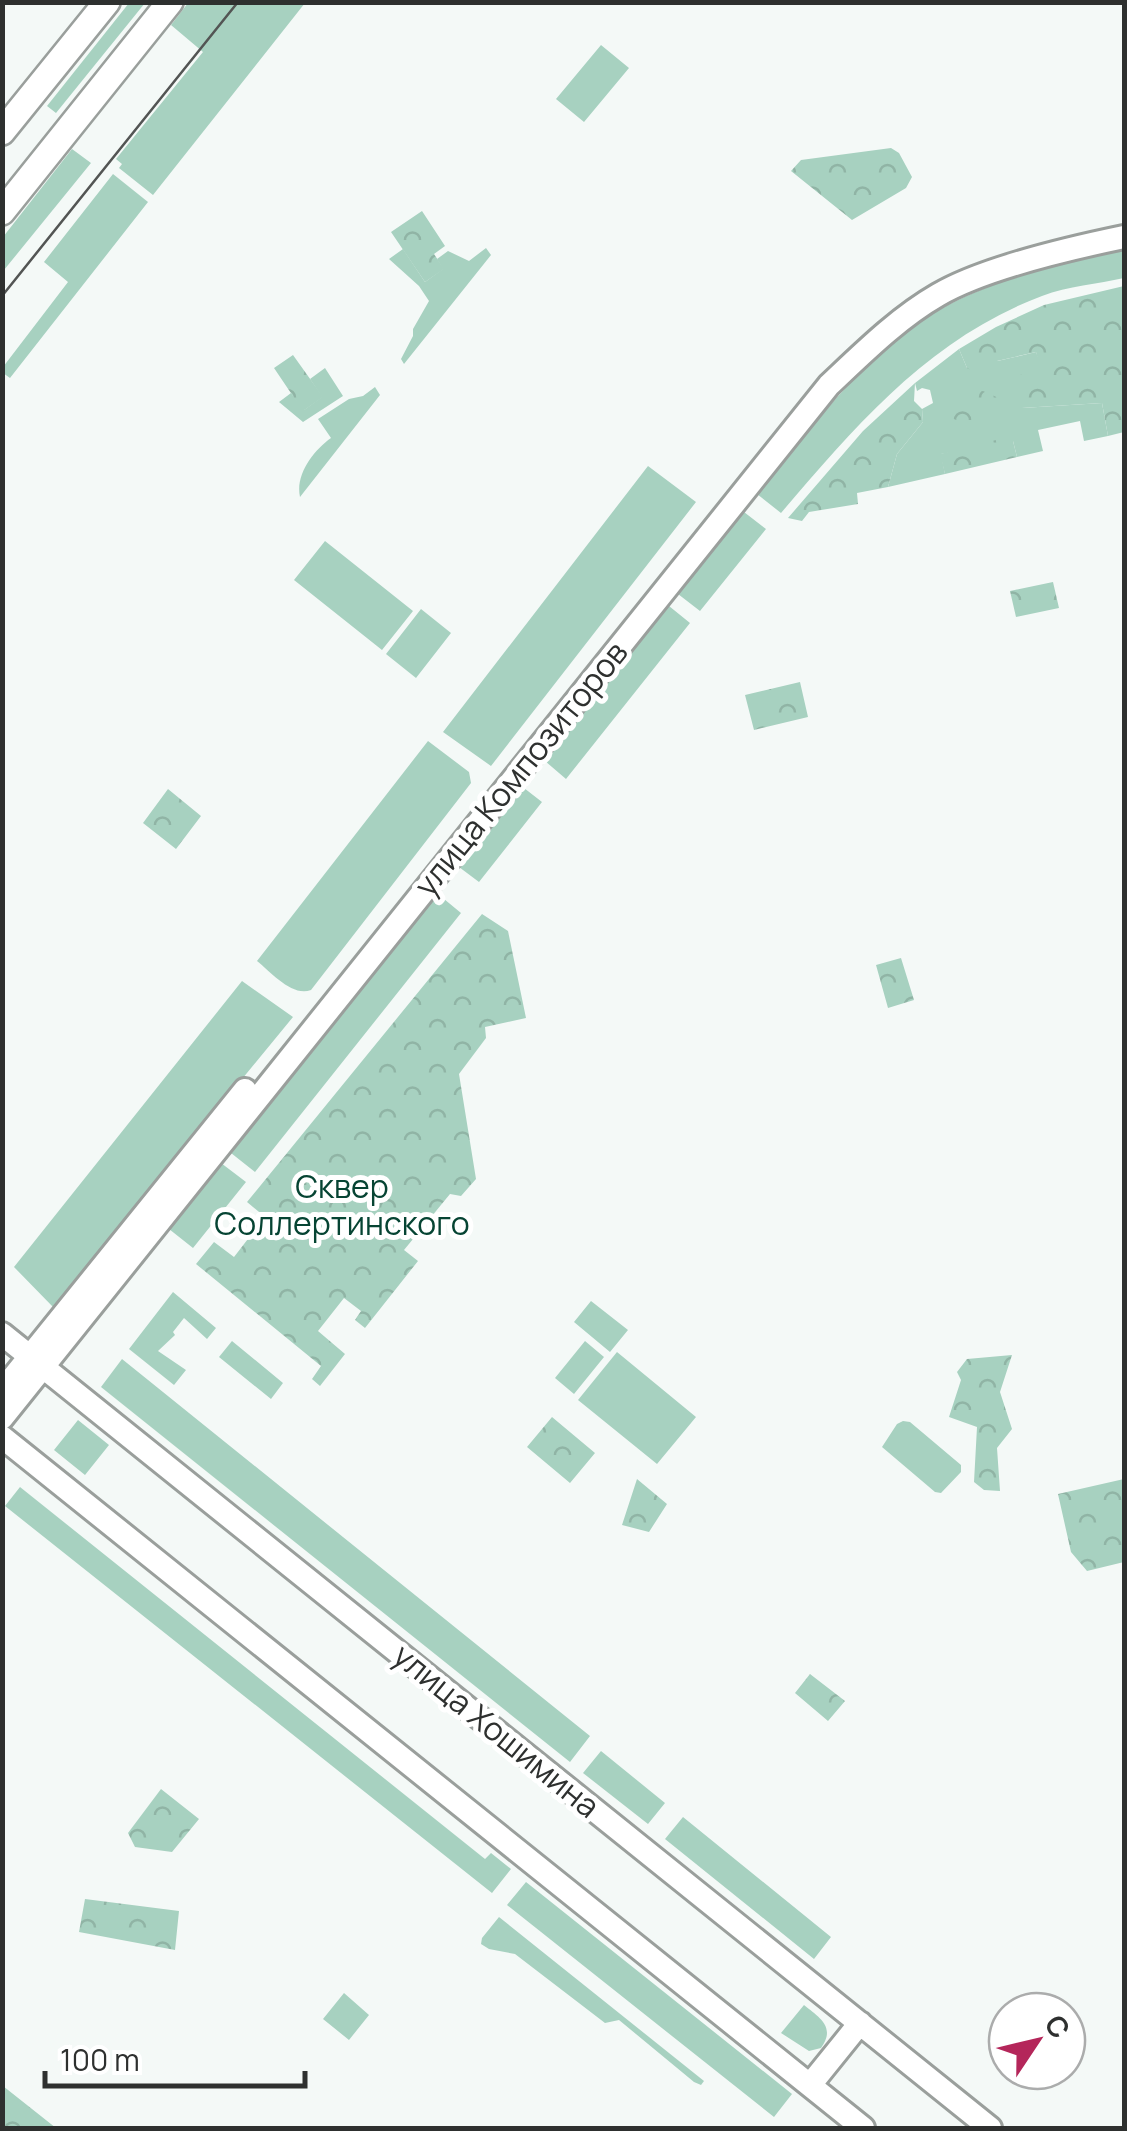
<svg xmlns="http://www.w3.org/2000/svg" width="1127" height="2131" font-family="Manrope,sans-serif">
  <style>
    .grass { fill: #a7d1c0 }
    .forest { fill: url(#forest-crowns) }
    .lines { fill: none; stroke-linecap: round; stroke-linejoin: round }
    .secondary-casing { stroke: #9a9f9c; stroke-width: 28 }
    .primary-casing { stroke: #9a9f9c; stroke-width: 30 }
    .secondary { stroke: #fff; stroke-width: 22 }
    .primary { stroke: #fff; stroke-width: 25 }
    .tram { stroke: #535554; stroke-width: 2.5 }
    .labels { text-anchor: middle; stroke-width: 10; stroke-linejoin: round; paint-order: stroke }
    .street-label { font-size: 32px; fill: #2e302f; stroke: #fff }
    .park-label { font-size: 32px; fill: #064433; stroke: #fff }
  </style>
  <defs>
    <pattern id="forest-crowns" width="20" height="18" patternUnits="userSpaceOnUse" patternTransform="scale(2.5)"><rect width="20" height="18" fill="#a7d1c0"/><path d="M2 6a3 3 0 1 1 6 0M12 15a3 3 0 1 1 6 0" fill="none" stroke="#90b4a5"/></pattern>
  </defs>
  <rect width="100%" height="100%" fill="#f4f9f7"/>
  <path class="grass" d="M129,3H145L56,113L47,106Z
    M188,3H305L153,195L119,168L122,164L116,159L203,52L171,25Z
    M601,45L629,68L584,122L556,99Z
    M72,149L91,163L4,270L3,237Z
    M113,174L148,202L10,378L3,373V367L68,282L44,262Z
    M486,248L491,255L404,364L401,359L413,336V329L429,301L419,286L389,259L403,249L425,282L443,269L437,259L448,251L469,261Z
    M1124,249V278C1098,284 1068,286 1042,296C930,338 856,425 781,513L757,494C813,427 869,346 948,305C1003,276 1065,263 1124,249Z
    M959,349L967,368L1036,352L1039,360L1022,408L1102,403L1108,436L1084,441L1080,421L1038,430L1043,451L1017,457L1013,441L941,454L945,474L888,487L897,454L923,422L922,409L933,403L930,390L922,388L917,391L915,383Z
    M325,368L343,396L303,422L279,402L291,393L304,410L322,397L310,379Z
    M375,387L380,395L300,497C295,474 314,450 331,438L318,419L349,399L363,396Z
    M648,466L696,502L491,766L443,732Z
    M744,512L766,529L700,611L678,594Z
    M325,541L413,611L382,650L294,580Z
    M669,606L690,623L566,779L545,761Z
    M421,609L451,633L416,678L386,654Z
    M428,741L469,772L471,783L311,990C292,997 272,973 257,961Z
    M524,788L542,802L479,882L459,867Z
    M438,894L461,913L255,1172L231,1153Z
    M242,981L293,1017L54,1308L14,1267Z
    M221,1163L246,1182L193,1248L169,1229Z
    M173,1292L216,1328L207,1339L184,1318L173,1332L175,1335L158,1351L186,1370L174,1385L129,1349Z
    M591,1301L628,1330L610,1352L574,1322Z
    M232,1341L283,1383L271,1399L219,1357Z
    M585,1341L604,1357L574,1394L555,1378Z
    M617,1352L696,1417L657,1464L578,1400Z
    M122,1359L590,1736L570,1762L101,1387Z
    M78,1420L109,1445L85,1475L54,1450Z
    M903,1421L910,1422L961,1465V1472L941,1493L935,1492L882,1447L897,1424Z
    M20,1487L485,1859L491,1853L511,1869L492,1893L5,1506Z
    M601,1751L665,1803L648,1824L583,1773Z
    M683,1817L831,1937L814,1959L665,1839Z
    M526,1882L792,2094L774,2117L507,1905Z
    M499,1917L704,2081L701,2085L694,2082L619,2020L605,2023L515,1954L489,1949L481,1944L482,1938Z
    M344,1993L369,2015L349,2040L323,2019Z
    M804,2005C820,2018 836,2027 821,2048L809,2051L781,2033Z"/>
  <path class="forest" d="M891,148L899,153L912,177L906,188L852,220L791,171L801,160Z
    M422,211L445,246L434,254L444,269L425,282L391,232Z
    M1124,286V432L1108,436L1102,403L1022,408L1017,378L1038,360L1036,352L997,361L999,373L982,376L967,368L959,349L996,327L1044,305Z
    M293,355L323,397L303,411L274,368Z
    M915,383L914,401L922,409L923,422L897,454L888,487L857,493L858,504L809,512L802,521L788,518L863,431Z
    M983,391L1003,400L1002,409C981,427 966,427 942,413L943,404L952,396Z
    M1008,437L1013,441L1017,457L945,474L940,454Z
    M1053,582L1059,608L1016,617L1010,591Z
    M800,682L808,717L754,730L745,695Z
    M168,789L201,816L176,849L143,823Z
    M482,914L508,931L526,1018L485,1027L486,1038L459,1074L476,1179L461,1196L450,1194L404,1250L418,1261L365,1328L355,1320L361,1311L344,1298L318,1331L345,1354L320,1386L312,1379L321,1366L196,1264L214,1242L234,1257L265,1217L247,1202Z
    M901,958L914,1000L888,1008L876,965Z
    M1012,1355L1000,1392L1012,1429L997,1448L1000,1491L984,1490L974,1482L977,1427L949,1417L961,1380L957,1372L967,1359Z
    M552,1417L595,1453L570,1483L527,1447Z
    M637,1479L667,1504L649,1532L622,1525Z
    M1124,1479V1562L1087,1571L1071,1552L1058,1494Z
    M810,1674L845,1701L828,1721L795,1693Z
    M161,1789L199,1819L172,1852L135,1847L128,1833Z
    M85,1899L179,1911L175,1950L79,1932Z
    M2,2086H3L56,2128H3Z"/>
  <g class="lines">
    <defs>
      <path id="secondary" d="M2,1334L990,2128
        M2,1391L245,1090
        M2,1418L829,385C863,353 898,318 938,295C984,268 1071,248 1124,237
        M2,1437L863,2128
        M810,2085L860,2023"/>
      <path id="primary" d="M2,132L107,2
        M2,212L170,2"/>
    </defs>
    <use href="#secondary" class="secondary-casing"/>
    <use href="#primary" class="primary-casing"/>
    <use href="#secondary" class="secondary"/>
    <use href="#primary" class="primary"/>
    <path class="tram" d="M2,296L238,2"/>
  </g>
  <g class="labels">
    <g class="street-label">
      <text transform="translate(521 769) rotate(-51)" y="11">улица Композиторов</text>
      <text transform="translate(496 1731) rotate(39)" y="11">улица Хошимина</text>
    </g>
    <g class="park-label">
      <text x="342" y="1198">Сквер<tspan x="342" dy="37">Соллертинского</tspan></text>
    </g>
  </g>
  <rect width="1127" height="2131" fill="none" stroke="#2e302f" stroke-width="10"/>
  <g transform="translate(1037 2041) rotate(55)"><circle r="48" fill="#ffffff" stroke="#abacac" stroke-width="2.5"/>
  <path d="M0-8L18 38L0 25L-18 38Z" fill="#b4265a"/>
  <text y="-15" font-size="28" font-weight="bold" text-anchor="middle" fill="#2e302f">С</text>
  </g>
  <path d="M45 2071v15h260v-15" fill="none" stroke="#2e302f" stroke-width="5"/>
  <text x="60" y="2071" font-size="30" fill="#2e302f" stroke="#ffffff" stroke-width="8" paint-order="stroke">100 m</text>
</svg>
